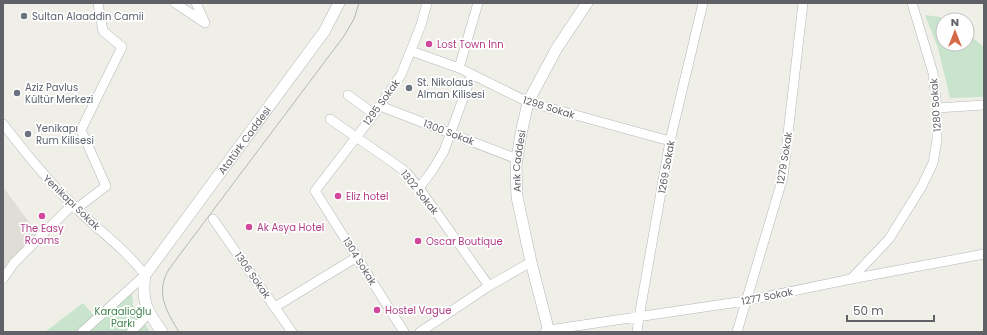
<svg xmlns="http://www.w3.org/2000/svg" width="987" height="335" font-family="Poppins,sans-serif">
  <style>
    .education { fill: #dfded6 }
    .green { fill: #c8e4cc }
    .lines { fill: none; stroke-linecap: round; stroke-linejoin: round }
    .minor-casing { stroke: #b5b6bb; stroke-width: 10 }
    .tertiary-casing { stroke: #b5b6bb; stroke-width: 12 }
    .minor { stroke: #fff; stroke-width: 9 }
    .tertiary { stroke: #fff; stroke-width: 11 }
    .tram { stroke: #b5b5b6; stroke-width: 1 }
    .worship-dot { fill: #6b7280; stroke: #fff; stroke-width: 1.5 }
    .hotel-dot { fill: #d1479c; stroke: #fff; stroke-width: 1.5 }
    .labels { text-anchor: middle; stroke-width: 3.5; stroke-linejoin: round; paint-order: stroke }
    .worship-label { font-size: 10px; fill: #5b616d; stroke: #fff; text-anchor: start }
    .hotel-label { font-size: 10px; fill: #b23c85; stroke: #fff; text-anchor: start }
    .street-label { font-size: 10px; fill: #5f6166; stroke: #fff }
    .park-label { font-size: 10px; fill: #41844f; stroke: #fff }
  </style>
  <rect width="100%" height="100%" fill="#efefe8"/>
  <path class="education" d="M3,187L37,233L3,274Z"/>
  <path class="green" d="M925,15L940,17L946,20H943V44H967V33L984,47V97L950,98L938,48Z
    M130,290L132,293L133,305L150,332H45L83,303L96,318Z"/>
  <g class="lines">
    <defs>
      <path id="minor" d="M175,3L205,23L196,3
        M411,51L459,68L528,102L670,141
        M459,68L478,3
        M348,95L374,114
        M380,106L517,159
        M937,108L984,105
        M330,119L395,164L406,172L419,188L489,286
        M3,124C25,152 47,180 73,205C96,229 125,248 145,275L82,332
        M419,188L432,171L444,151L472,74
        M76,209L106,186L81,130L122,47L103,31L98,3
        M213,219L292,332
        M3,279L14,263L72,205
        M851,279L889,239L922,186L933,163L937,140V108L933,73L912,3
        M275,307L357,257
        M131,332L149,313
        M404,332L315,191L374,114L401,75L421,25L427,3
        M420,332L489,286L531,262
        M545,332L549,330L745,301L851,279L984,254
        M637,332L639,317L670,141L703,3
        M737,332L783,177L803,3"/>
      <g id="tertiary">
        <path id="s1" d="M162,332C147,311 141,301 145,275L312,48L324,32L339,3"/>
        <path id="s2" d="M549,332L531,262L517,197L516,165L521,134L528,102L557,48L587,3"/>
      </g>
    </defs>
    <use href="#minor" class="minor-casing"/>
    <use href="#tertiary" class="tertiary-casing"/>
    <use href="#minor" class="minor"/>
    <use href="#tertiary" class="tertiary"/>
    <path class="tram" d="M179,332C166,310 155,293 169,269L344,36L354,19L359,3"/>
  </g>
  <g class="worship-dot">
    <circle cx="24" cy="16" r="4"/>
    <circle cx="409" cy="88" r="4"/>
    <circle cx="17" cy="93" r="4"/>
    <circle cx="28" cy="134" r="4"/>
  </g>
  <g class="hotel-dot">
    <circle cx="429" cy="44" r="4"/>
    <circle cx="338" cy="196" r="4"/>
    <circle cx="42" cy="216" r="4"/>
    <circle cx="249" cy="227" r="4"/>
    <circle cx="418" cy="241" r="4"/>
    <circle cx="377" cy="310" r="4"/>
  </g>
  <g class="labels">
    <g class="worship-label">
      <text x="32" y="20">Sultan Alaaddin Camii</text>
      <text x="417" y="86">St. Nikolaus<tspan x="417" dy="12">Alman Kilisesi</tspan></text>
      <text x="25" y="91">Aziz Pavlus<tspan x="25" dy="12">Kültür Merkezi</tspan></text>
      <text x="36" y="132">Yenikapı<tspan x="36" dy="12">Rum Kilisesi</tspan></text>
    </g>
    <g class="hotel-label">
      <text x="437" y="48">Lost Town Inn</text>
      <text x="346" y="200">Eliz hotel</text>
      <text x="257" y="231">Ak Asya Hotel</text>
      <text x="42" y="232" text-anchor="middle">The Easy<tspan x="42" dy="12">Rooms</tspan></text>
      <text x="426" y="245">Oscar Boutique</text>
      <text x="385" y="314">Hostel Vague</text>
    </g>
    <g class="street-label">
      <text transform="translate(381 102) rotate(-54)" y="4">1295 Sokak</text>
      <text transform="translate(935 105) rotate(-94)" y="4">1280 Sokak</text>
      <text transform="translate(549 107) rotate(17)" y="4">1298 Sokak</text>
      <text transform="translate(449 132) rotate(21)" y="4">1300 Sokak</text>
      <text dy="4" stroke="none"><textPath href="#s1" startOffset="229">Atatürk Caddesi</textPath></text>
      <text transform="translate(784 158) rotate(-81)" y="4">1279 Sokak</text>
      <text dy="4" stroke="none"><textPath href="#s2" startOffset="175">Arık Caddesi</textPath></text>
      <text transform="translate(666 167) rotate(-80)" y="4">1269 Sokak</text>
      <text transform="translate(420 192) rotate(51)" y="4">1302 Sokak</text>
      <text transform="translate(72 202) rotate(44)" y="4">Yenikapı Sokak</text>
      <text transform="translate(360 261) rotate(58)" y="4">1304 Sokak</text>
      <text transform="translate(253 275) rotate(55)" y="4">1306 Sokak</text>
      <text transform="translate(767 296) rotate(-11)" y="4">1277 Sokak</text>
    </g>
    <g class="park-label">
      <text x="123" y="315">Karaalioğlu<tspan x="123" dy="12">Parkı</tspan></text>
    </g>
  </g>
  <rect width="987" height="335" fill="none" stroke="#5f6166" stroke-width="8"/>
  <g transform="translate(955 32)"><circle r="19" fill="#ffffff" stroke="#bfc0c2"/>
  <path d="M0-3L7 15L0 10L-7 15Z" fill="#d66a47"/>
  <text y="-6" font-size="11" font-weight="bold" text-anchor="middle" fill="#5f6166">N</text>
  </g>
  <path d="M847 315v6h87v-6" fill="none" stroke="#5f6166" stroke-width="2"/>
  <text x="853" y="315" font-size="12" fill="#5f6166" stroke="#ffffff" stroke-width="3" paint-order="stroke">50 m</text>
</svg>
